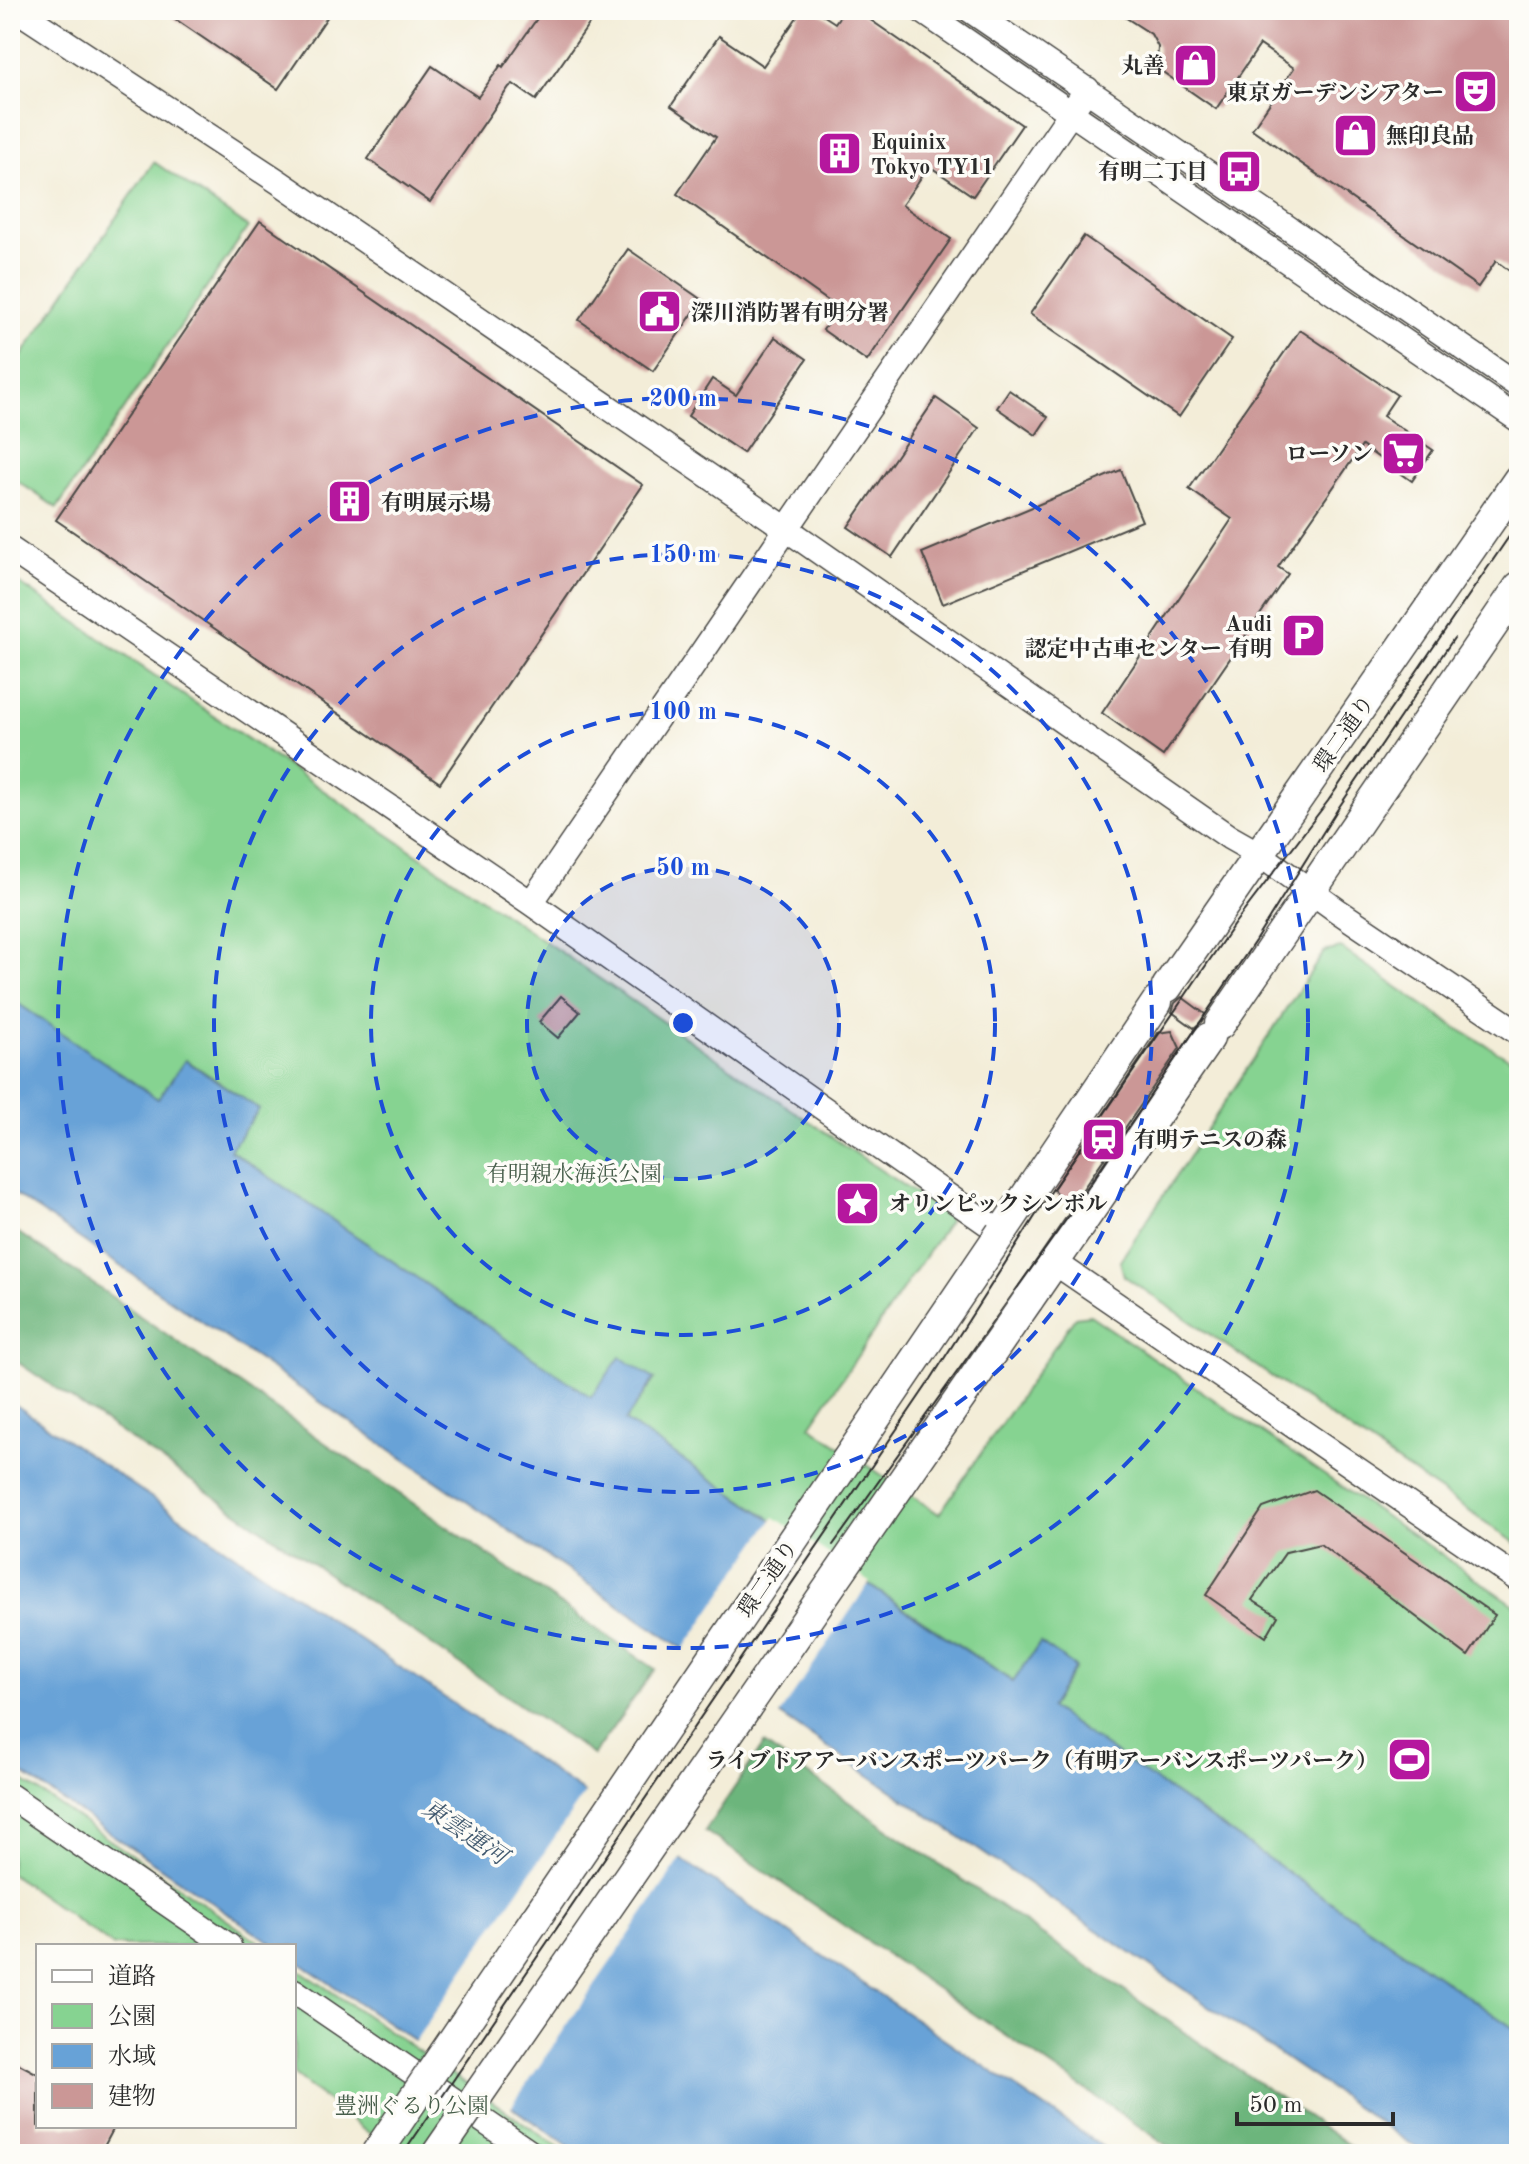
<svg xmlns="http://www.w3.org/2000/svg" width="1529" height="2164" font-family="'Old Standard TT','Noto Serif JP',serif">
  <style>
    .green { fill: #86d391; stroke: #587f5e; stroke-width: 2 }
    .forest { fill: #6cb57b; stroke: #4c7053; stroke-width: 2 }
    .water { fill: #67a2d7; stroke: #496681; stroke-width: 2 }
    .pier { fill: #f3edd8 }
    .building { fill: #cb9796 }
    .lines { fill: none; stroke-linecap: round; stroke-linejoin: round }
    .minor-casing { stroke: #494845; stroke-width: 27 }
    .major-casing { stroke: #494845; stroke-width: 33 }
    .highway-casing { stroke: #494845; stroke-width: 37 }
    .minor { stroke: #fff; stroke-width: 24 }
    .major { stroke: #fff; stroke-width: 30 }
    .highway { stroke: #fff; stroke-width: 34 }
    .tram { stroke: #2b2b2b; stroke-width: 2 }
    .major-bridge-casing { stroke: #494845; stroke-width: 33; stroke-linecap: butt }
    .major-bridge { stroke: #fff; stroke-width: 30 }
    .ring { fill: none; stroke: #1d4ed8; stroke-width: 4; stroke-dasharray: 14 10 }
    .labels { text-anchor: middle; stroke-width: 7; stroke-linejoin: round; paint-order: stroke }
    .poi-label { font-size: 22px; font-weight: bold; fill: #2b2b2b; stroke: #fdfcf7; text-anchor: end }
    .street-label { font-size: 22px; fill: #2b2b2b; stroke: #fdfcf7 }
    .park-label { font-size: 22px; fill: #465d4a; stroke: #fdfcf7 }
    .water-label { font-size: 24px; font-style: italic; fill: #435b70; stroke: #fdfcf7 }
    .centre { fill: #1d4ed8; stroke: #fdfcf7; stroke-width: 4 }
    .ring-label { font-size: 24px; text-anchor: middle; font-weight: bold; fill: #1d4ed8; stroke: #fdfcf7; stroke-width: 7; stroke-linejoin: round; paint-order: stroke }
  </style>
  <rect width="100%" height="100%" fill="#fdfcf7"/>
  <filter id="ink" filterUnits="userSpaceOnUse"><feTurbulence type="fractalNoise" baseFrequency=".0125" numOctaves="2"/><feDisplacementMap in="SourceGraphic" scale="16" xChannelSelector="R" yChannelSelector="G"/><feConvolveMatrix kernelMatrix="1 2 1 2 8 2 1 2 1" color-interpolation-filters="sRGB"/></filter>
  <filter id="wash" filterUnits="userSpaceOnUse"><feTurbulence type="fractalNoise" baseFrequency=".006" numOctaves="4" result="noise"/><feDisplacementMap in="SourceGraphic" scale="32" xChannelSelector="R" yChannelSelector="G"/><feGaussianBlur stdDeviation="1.8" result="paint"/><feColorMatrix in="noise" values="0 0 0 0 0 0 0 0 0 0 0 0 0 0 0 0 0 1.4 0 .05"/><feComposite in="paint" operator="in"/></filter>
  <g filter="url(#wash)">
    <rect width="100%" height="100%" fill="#f3edd8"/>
    <path class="green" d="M154,162L248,227L57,508L10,476V373Z
      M10,577L948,1216L949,1221L810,1426L939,1514L1075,1317L1090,1315L1519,1608V2032L1050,1708L1075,1668L1040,1643L1014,1682L625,1421L654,1380L592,1398L230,1150L259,1109L186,1060L158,1100L10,998Z
      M1341,948L1455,1027L1519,1064V1545L1124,1276L1120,1261L1324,952Z
      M10,1772L265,1946H113L10,1873Z
      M294,1966L569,2154H396L294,2075Z"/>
    <path class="forest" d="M10,1227L655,1669L593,1755L10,1357Z
      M764,1744L1362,2154H1180L705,1831Z"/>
    <path class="water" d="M10,998L158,1099L185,1060L259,1109L230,1150L591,1397L620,1357L654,1379L625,1421L1013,1682L1040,1643L1075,1667L1050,1708L1519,2032V2154H1426L10,1191Z
      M10,1401L1113,2154H581L294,1959V1946H276L10,1765Z"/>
    <path class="pier" d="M774,1517L870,1582L777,1718L682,1652Z
      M587,1790L683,1856L509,2110L413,2044Z"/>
    <g id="blocks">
      <path class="building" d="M162,10H332L278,89Z
        M543,10H599L536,100L513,84L509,87L430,202L368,159L432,66L478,97L501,65L503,67Z
        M802,10H815L835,23L844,10H856L1022,125L973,196L929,166L902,205L951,239L867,361L823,330L838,308L677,194L716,137L671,106L719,36L763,66Z
        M1114,10H1519V278L1496,261L1478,287L1252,129L1294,68L1260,45L1216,109L1157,68L1158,47L1151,34Z
        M260,221L643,485L440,783L56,520Z
        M1084,236L1232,339L1179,417L1030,314Z
        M628,249L702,300L653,371L579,320Z
        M1300,330L1397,395L1383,416L1433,450L1412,481L1362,446L1278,567L1288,574L1163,756L1102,713L1232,519L1189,489Z
        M775,337L807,359L743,453L688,416L712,379L736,395Z
        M1009,390L1048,417L1036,435L997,408Z
        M936,398L979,428L892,557L848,527Z
        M1121,470L1142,521L943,604L922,553Z
        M561,996L580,1012L558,1038L539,1022Z
        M1182,997L1205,1014L1202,1021L1194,1028L1172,1012L1175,1003Z
        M1172,1031L1180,1048L1074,1202L1060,1198L1053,1189L1158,1033Z
        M1314,1490L1495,1615L1468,1656L1320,1544L1286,1552L1252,1600L1278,1616L1266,1637L1206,1595L1263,1508Z
        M10,2059L38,2074V2126H115L100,2154H10Z"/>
    </g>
  </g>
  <g filter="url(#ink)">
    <use href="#blocks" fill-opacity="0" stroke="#494845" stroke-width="2"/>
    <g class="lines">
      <defs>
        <path id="minor" d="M17,10L279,182L788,530L1229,837L1259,854L1338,911L1519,1033
          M921,10L1519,420
          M970,10L1519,386
          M10,549L531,903L1001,1233
          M531,903L1087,89
          M1054,1262L1519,1580
          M10,1796L229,1946
          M294,1991L532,2154"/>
        <path id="major" d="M1167,987L1519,479
          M1220,1024L1519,587
          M1001,1233L1157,1002
          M1028,1300L1209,1038"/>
        <path id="highway" d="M10,13L12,10"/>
      </defs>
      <use href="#minor" class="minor-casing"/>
      <use href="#major" class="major-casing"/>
      <use href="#highway" class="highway-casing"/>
      <use href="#minor" class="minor"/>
      <use href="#major" class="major"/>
      <use href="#highway" class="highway"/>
      <path class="tram" d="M833,1545L1071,1213L1255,941L1339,807L1454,638
        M403,2154L931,1379L1048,1196L1235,923L1328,801L1519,522"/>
      <defs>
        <path id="major-bridge" d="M376,2154L1001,1233
          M437,2154L1028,1300"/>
      </defs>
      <use href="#major-bridge" class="major-bridge-casing"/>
      <use href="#major-bridge" class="major-bridge"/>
    </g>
  </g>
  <circle cx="683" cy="1023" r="156" fill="#1d4ed8" fill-opacity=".12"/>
  <g class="ring">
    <circle cx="683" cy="1023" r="156"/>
    <circle cx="683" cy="1023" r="312"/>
    <circle cx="683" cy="1023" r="469"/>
    <circle cx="683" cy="1023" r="625"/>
  </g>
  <defs>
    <symbol id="shop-square" viewBox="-11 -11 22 22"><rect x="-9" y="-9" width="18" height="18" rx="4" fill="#b5179e" stroke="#fdfcf7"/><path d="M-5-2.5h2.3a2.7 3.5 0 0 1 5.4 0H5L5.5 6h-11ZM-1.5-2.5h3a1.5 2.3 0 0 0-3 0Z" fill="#fff"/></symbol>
    <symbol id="theatre-square" viewBox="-11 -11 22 22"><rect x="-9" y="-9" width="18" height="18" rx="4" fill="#b5179e" stroke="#fdfcf7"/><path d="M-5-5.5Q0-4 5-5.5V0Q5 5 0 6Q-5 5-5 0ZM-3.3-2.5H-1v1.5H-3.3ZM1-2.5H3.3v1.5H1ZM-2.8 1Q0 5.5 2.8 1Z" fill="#fff"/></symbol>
    <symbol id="building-square" viewBox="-11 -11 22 22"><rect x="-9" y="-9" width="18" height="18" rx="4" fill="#b5179e" stroke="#fdfcf7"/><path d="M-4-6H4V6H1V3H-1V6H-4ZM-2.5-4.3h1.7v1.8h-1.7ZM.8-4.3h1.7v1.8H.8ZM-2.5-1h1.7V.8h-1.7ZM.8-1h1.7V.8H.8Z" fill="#fff"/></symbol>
    <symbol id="bus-square" viewBox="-11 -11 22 22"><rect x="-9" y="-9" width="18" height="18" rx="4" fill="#b5179e" stroke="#fdfcf7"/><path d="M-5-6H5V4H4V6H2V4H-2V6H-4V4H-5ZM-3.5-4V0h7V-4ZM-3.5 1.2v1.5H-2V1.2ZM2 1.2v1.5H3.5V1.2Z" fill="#fff"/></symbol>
    <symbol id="civic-square" viewBox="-11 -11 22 22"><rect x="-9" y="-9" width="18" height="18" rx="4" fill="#b5179e" stroke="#fdfcf7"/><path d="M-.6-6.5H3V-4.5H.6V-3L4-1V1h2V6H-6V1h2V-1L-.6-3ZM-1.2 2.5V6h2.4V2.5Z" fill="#fff"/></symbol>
    <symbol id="supermarket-square" viewBox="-11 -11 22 22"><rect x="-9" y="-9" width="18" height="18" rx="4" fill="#b5179e" stroke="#fdfcf7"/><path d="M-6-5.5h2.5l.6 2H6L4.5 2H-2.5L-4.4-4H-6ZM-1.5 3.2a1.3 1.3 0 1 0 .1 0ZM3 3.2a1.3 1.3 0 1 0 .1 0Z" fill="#fff"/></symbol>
    <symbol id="parking-square" viewBox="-11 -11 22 22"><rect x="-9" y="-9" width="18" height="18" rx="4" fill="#b5179e" stroke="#fdfcf7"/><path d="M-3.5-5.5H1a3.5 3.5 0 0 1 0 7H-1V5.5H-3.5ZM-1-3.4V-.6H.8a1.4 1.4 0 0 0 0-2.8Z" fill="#fff"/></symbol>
    <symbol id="station-square" viewBox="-11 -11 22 22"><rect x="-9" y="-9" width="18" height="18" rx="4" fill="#b5179e" stroke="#fdfcf7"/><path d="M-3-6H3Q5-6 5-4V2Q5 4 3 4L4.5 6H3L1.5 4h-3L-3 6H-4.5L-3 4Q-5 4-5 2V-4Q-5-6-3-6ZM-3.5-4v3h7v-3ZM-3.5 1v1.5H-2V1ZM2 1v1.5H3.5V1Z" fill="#fff"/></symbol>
    <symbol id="sight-square" viewBox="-11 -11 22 22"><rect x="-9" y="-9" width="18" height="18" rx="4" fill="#b5179e" stroke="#fdfcf7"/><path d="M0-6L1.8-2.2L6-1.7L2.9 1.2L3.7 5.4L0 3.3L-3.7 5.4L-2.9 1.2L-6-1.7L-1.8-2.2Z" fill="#fff"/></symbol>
    <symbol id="stadium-square" viewBox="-11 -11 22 22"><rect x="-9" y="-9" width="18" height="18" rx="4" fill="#b5179e" stroke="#fdfcf7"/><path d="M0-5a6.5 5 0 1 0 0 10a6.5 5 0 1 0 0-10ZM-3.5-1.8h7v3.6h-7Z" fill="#fff"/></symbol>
  </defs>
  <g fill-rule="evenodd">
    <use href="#shop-square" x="1170" y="40" width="51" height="51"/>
    <use href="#theatre-square" x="1450" y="66" width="51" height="51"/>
    <use href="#shop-square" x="1330" y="110" width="51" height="51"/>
    <use href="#building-square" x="814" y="128" width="51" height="51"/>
    <use href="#bus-square" x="1214" y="146" width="51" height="51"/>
    <use href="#civic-square" x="634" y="286" width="51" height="51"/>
    <use href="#supermarket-square" x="1378" y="428" width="51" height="51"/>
    <use href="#building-square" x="324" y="476" width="51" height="51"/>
    <use href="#parking-square" x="1278" y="610" width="51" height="51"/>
    <use href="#station-square" x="1078" y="1114" width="51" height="51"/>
    <use href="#sight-square" x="832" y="1178" width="51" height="51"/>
    <use href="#stadium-square" x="1384" y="1734" width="51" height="51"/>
  </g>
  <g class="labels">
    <g class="poi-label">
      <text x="1165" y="73">丸善</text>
      <text x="1444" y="100">東京ガーデンシアター</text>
      <text x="1386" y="143" text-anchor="start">無印良品</text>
      <text x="871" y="149" text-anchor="start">Equinix<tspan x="871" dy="25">Tokyo TY11</tspan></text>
      <text x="1208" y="179">有明二丁目</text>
      <text x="691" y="320" text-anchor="start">深川消防署有明分署</text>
      <text x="1373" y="461">ローソン</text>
      <text x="381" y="510" text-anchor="start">有明展示場</text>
      <text x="1272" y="631">Audi<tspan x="1272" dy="25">認定中古車センター 有明</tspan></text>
      <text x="1134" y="1147" text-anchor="start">有明テニスの森</text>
      <text x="889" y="1211" text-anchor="start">オリンピックシンボル</text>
      <text x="1378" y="1768">ライブドアアーバンスポーツパーク（有明アーバンスポーツパーク）</text>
    </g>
    <g class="street-label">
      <text transform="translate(1343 733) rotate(-55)" y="8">環二通り</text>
      <text transform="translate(767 1578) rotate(-56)" y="8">環二通り</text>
    </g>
    <g class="park-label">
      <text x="574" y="1181">有明親水海浜公園</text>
      <text x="412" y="2113">豊洲ぐるり公園</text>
    </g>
    <g class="water-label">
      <text transform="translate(465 1832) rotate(34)" y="8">東雲運河</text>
    </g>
  </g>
  <circle cx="683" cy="1023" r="12" class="centre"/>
  <g class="ring-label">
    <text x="683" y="406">200 m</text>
    <text x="683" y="562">150 m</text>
    <text x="683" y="719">100 m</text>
    <text x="683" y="875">50 m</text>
  </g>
  <rect width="1529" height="2164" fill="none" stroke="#fdfcf7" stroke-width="40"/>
  <rect x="36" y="1944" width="260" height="184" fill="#fdfcf7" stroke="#a9a8a5" stroke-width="2"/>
  <rect x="52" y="1970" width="40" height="12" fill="#ffffff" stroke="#a9a8a5" stroke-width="2"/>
  <text x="108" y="1984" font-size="24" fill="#2b2b2b">道路</text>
  <rect x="52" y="2004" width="40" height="24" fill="#86d391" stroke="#a9a8a5" stroke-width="2"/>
  <text x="108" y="2024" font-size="24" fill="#2b2b2b">公園</text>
  <rect x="52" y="2044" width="40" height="24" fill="#67a2d7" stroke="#a9a8a5" stroke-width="2"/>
  <text x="108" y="2064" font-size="24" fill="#2b2b2b">水域</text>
  <rect x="52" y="2084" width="40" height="24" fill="#cb9796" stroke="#a9a8a5" stroke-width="2"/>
  <text x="108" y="2104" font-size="24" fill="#2b2b2b">建物</text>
  <path d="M1237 2112v12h156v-12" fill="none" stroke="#2b2b2b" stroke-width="4"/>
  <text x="1249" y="2112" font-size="24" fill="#2b2b2b" stroke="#fdfcf7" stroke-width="6" paint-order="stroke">50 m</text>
</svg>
